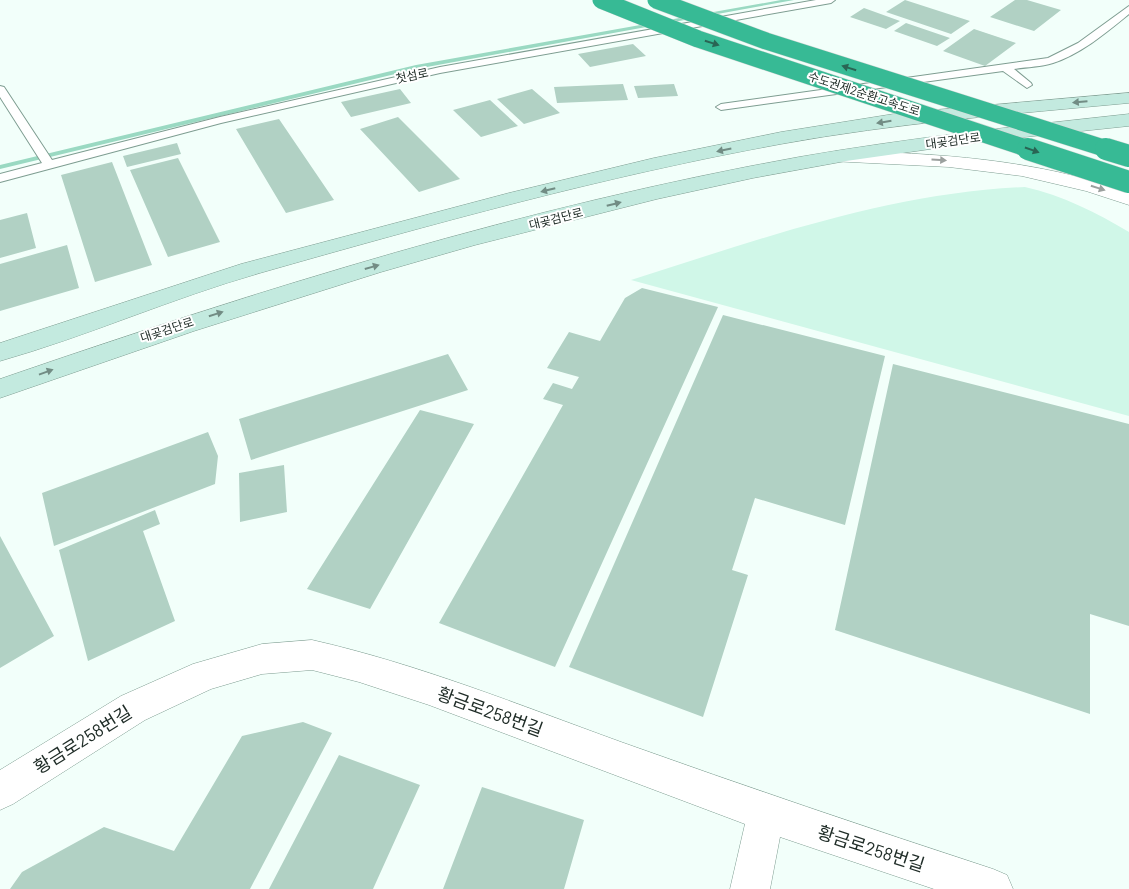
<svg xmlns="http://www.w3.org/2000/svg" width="1129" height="889" font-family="Barlow,'Noto Sans KR',sans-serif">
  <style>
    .green { fill: #d0f7e8 }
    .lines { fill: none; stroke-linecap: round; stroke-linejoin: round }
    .stream { fill: #9ad9c2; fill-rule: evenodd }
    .building { fill: #b1d1c4 }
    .service-casing { stroke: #7e9d91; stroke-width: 2 }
    .minor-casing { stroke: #7e9d91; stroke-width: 1 }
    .tertiary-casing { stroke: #7e9d91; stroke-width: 1 }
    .secondary-casing { stroke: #7e9d91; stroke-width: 1 }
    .service { fill: #fff; fill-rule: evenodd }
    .minor { fill: #fff; fill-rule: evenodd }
    .tertiary { fill: #fff; fill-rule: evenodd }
    .secondary { fill: #c3eadf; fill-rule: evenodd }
    .motorway-bridge-far1-casing { stroke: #d7d9d8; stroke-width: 18; stroke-linecap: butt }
    .motorway-bridge-casing { stroke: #d7d9d8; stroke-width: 23; stroke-linecap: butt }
    .motorway-bridge-far1 { stroke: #37ba95; stroke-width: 17 }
    .motorway-bridge { stroke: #37ba95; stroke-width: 22 }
    .oneway { fill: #296554 }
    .oneway2 { fill: #728c84 }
    .oneway3 { fill: #9ba09e }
    .labels { text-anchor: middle; stroke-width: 4; stroke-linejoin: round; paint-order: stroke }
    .far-street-label { font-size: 12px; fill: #202d28; stroke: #fff }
    .near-street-label { font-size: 18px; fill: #202d28; stroke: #fff }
  </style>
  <rect width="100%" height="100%" fill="#f2fffa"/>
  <path class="green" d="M1025,187C1062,195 1097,213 1129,232V416L631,280C760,239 889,193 1025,187Z"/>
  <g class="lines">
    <path class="stream" d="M781,0H794L416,69L0,169V165L416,65Z"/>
  </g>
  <path class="building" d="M905,0L970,21L951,34L886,12Z
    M1015,0H1027L1061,10L1034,31L990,17Z
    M864,8L900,21L886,29L850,17Z
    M906,23L950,38L937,46L894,31Z
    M974,29L1016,43L985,66L943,51Z
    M633,44L646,56L590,67L578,54Z
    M623,84L628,100L557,103L554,87Z
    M674,84L678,96L638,98L634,86Z
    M400,89L411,103L351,117L341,102Z
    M532,89L560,113L524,124L497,99Z
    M490,100L518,126L481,137L453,110Z
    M398,117L460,179L419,192L360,129Z
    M279,119L334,200L286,213L236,129Z
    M177,143L181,154L127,167L123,156Z
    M178,158L220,242L168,257L130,170Z
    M112,162L152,265L95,282L61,175Z
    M27,213L36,248L0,258V220Z
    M67,245L79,288L0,311V264Z
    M642,288L718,307L555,667L439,623L563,405L543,399L553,383L572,389L579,377L547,368L569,332L600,341L625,298Z
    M723,315L885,356L845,525L755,498L732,570L748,575L703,717L569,667Z
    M448,354L468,390L251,460L239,419Z
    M893,364L1129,424V626L1090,614V714L835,630Z
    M420,410L474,424L370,609L307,589Z
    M208,432L218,456L215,484L54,546L42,493Z
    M284,465L287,512L240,522L239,473Z
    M155,510L160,524L143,531L175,621L88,661L59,550Z
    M0,536L54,636L0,668Z
    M303,722L332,733L250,889H10L22,872L104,827L174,851L242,736Z
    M339,755L420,785L373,889H269Z
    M482,787L584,820L564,889H443Z"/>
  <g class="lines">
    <defs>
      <path id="service" d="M816,0H835L831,3L440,73L221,123L0,182V174L42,163L0,97V86L4,87L52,160L220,117L440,67Z
        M1129,6V14C1107,32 1081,54 1053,63C1041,67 1026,67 1014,69L1031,83L1032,85L1027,88L1003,71L721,110L716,107L721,104L1048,58L1078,43Z"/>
      <path id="minor" d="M312,640C418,664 519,705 621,742C744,786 868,828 993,869L1007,875L1013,889H934L780,837L770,889H730L745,824L429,705L359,682L312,670L262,674L211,689L145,720L13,804L0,810V770L121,696L193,664L262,644Z"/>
      <path id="tertiary" d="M837,151C937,153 1034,159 1129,192V205L1086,191L1022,176L949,167L830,161L827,157L830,153Z"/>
      <path id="secondary" d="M1129,93V103C1013,114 896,123 781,144C605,176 432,224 260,273C172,298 88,336 0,361V343L241,264L509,193L654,158L781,132L900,113Z
        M1129,114V126L987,141L846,161L753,178L657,199L475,245L381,272L194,331L0,398V379C261,289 527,206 799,157C908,138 1019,126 1129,114Z"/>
    </defs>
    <use href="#service" class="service-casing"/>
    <use href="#minor" class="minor-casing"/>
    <use href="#tertiary" class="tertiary-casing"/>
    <use href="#secondary" class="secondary-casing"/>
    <use href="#service" class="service"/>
    <use href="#minor" class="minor"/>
    <use href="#tertiary" class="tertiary"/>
    <use href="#secondary" class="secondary"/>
    <defs>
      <path id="motorway-bridge-far1" d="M601,0L698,39L1032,150
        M656,0L766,41L1110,150"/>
      <path id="motorway-bridge" d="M1028,149L1129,182
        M1106,149L1129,156"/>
    </defs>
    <use href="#motorway-bridge-far1" class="motorway-bridge-far1-casing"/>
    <use href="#motorway-bridge" class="motorway-bridge-casing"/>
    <use href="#motorway-bridge-far1" class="motorway-bridge-far1"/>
    <use href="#motorway-bridge" class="motorway-bridge"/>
  </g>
  <defs><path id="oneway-solid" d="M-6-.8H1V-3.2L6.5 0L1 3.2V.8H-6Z" transform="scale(1.25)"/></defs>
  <g class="oneway">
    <use href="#oneway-solid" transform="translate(712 43) rotate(18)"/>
    <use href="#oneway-solid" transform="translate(849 68) rotate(-163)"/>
    <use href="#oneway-solid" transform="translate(1032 150) rotate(19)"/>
  </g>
  <g class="oneway2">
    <use href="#oneway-solid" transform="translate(1080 102) rotate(175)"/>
    <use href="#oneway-solid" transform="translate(884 122) rotate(171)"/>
    <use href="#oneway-solid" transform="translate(724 150) rotate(168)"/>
    <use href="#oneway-solid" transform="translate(548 190) rotate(166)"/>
    <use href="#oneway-solid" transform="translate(614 204) rotate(-14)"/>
    <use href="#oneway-solid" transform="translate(372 267) rotate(-16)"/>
    <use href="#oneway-solid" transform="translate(216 314) rotate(-18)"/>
    <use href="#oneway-solid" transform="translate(46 372) rotate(-20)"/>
  </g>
  <g class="oneway3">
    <use href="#oneway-solid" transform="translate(939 160) rotate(3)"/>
    <use href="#oneway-solid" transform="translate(1098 188) rotate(18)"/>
  </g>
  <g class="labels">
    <g class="far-street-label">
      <text transform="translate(412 76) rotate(-12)" y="4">첫섬로</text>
      <text transform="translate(864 94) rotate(18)" y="4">수도권제2순환고속도로</text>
      <text transform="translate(953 141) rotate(-8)" y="4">대곶검단로</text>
      <text transform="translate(556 219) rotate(-14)" y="4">대곶검단로</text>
      <text transform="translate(167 330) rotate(-18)" y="4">대곶검단로</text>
    </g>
    <g class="near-street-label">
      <text transform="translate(490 712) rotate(20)" y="6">황금로258번길</text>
      <text transform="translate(83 740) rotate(-32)" y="6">황금로258번길</text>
      <text transform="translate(871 849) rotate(18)" y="6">황금로258번길</text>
    </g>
  </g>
</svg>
